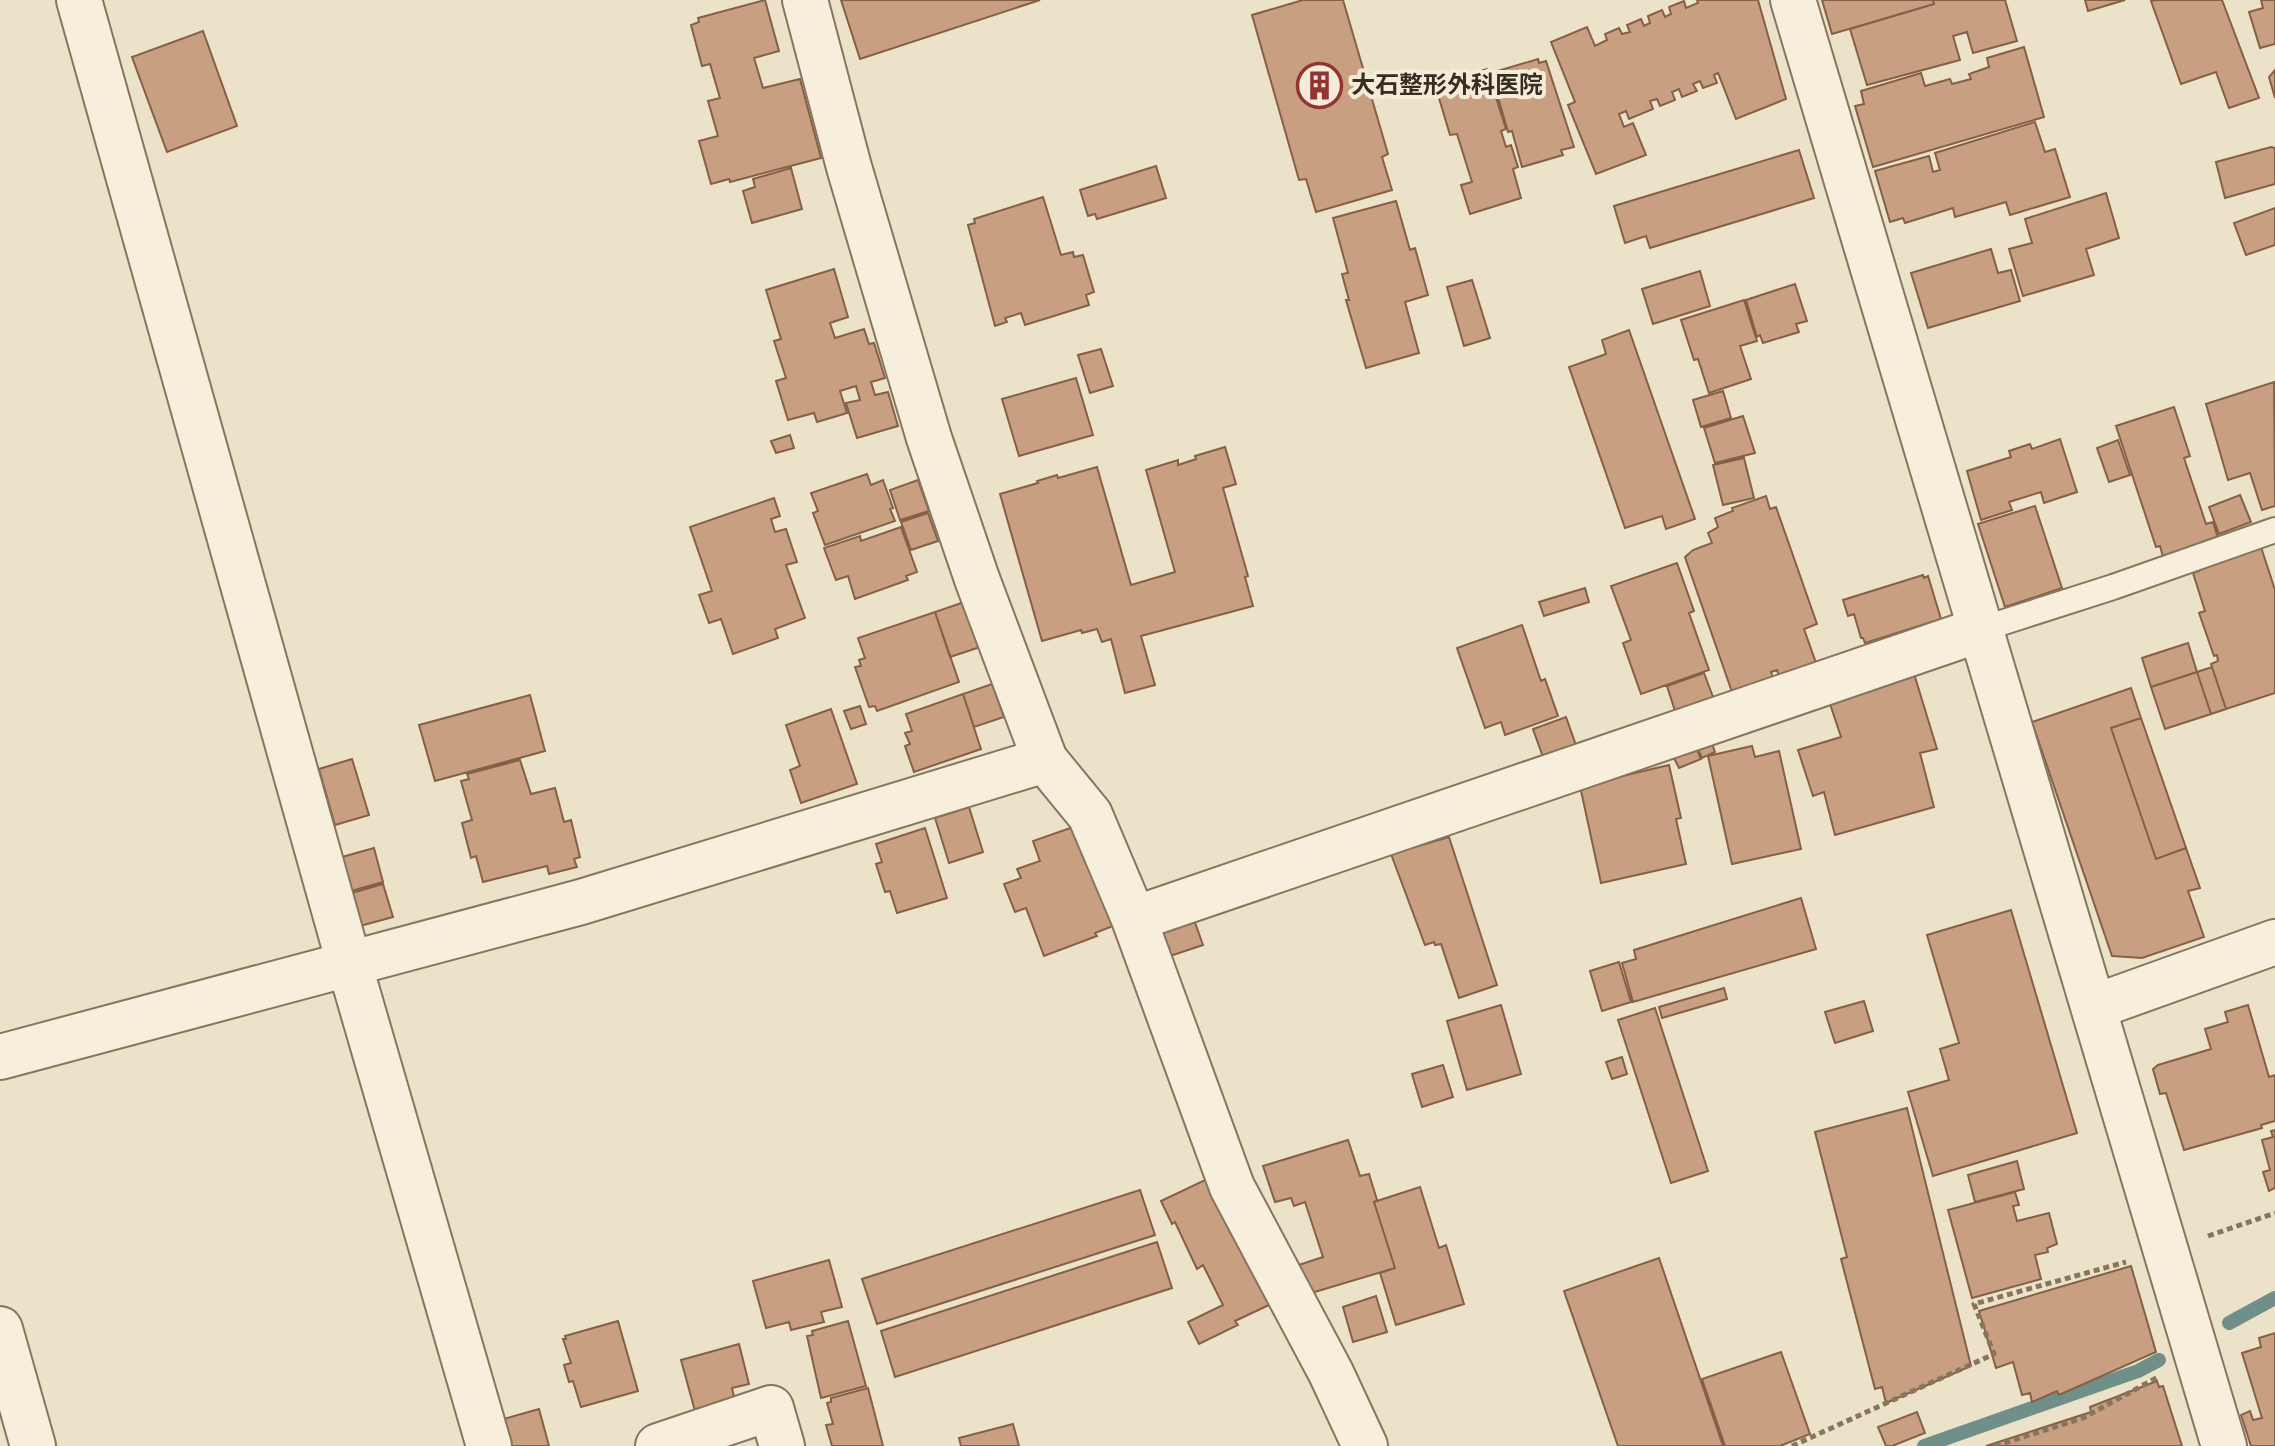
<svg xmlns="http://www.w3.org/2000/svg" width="2275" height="1446" font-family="'Libre Baskerville','Noto Sans JP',serif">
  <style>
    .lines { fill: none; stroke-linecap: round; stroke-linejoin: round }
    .stream { stroke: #708f88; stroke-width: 14 }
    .building { fill: #c8a081; stroke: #856046; stroke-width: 2 }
    .service-casing { stroke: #87755e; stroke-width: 28 }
    .minor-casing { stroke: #87755e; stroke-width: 48 }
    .tertiary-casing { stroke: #87755e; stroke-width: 48 }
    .path { stroke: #87755e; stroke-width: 5; stroke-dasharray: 6 4; stroke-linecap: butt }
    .service { stroke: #f7efdc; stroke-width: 24 }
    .minor { stroke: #f7efdc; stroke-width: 44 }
    .tertiary { stroke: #f7efdc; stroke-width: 44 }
    .labels { text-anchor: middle; stroke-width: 8; stroke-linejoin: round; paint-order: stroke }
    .poi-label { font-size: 24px; font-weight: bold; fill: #392d21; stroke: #f4ecd8; text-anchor: start }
  </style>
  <rect width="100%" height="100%" fill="#ece2c9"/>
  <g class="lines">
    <path class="stream" d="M2229,1323L2275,1298
      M1924,1446L2138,1371L2159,1360"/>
  </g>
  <path class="building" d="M765,0L779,51L754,58L763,88L800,79L821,158L730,182L729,179L711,184L699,141L718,136L708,101L720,98L710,64L702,66L691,25L699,22L698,18Z
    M841,0H1040L860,59Z
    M1303,0H1343L1388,154L1382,157L1392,190L1316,212L1306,179L1299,180L1252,15Z
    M1697,0H1758L1786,99L1736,119L1718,73L1714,75L1717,83L1703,88L1700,81L1693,84L1697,91L1682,97L1679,89L1672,92L1675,100L1660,106L1657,99L1650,101L1653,109L1629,119L1626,111L1619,114L1624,127L1633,123L1646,155L1596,174L1568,105L1575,102L1551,42L1587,27L1595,46L1607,40L1605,34L1619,28L1622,34L1630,32L1627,25L1641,19L1644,26L1650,23L1648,16L1662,10L1665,17L1671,14L1669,7L1684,1L1686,8L1698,3Z
    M1822,0H1933L1934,4L1832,34Z
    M1933,0H2005L2017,41L1973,53L1967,32L1953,36L1960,60L1867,85L1850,29L1934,4Z
    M2085,0H2125L2088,11Z
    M2156,0H2222L2259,98L2229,108L2216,72L2181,84L2151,1Z
    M2261,0H2275V44L2260,48L2249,12L2263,8Z
    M203,31L237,126L167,152L132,57Z
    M2024,47L2044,117L1873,167L1855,106L1864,104L1861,91L1921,73L1925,86L1950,79L1952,84L1971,79L1969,74L1989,67L1987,58Z
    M1538,59L1539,63L1546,61L1574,147L1561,150L1563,155L1522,167L1512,131L1508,132L1491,73Z
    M1487,69L1506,129L1501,131L1506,147L1511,145L1518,167L1513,169L1521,198L1470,214L1461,185L1472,182L1457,134L1450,135L1435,85Z
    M2275,70V98L2269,77Z
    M2035,122L2045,152L2055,149L2070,197L2010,215L2006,202L1955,217L1953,208L1905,223L1903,218L1890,222L1875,171L1929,156L1933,172L1940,170L1935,153Z
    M2271,147L2275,148V184L2225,198L2216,162Z
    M1799,150L1814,198L1650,248L1646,236L1625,243L1614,206Z
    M1156,166L1166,198L1097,219L1095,214L1088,216L1080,190Z
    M791,168L802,209L752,223L743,191L755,187L753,179Z
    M2106,193L2119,238L2086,249L2094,275L2023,296L2009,249L2032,243L2025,219Z
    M1043,197L1061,255L1073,252L1074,257L1083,255L1094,292L1086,295L1089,305L1025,325L1021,313L1005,318L1007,322L995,326L968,225L975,223L974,219Z
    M1396,201L1410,250L1415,248L1428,295L1405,302L1419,353L1366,368L1346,300H1349L1342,274L1348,273L1333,218Z
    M2275,208V245L2246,255L2234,223Z
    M1991,249L1998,273L2011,270L2020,301L1928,328L1911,273Z
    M834,269L848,317L830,323L835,338L864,329L869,344L874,343L885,378L871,382L875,395L888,392L898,426L857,438L846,403L860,400L856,386L840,391L847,413L817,422L814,413L788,420L776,381L786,378L774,341L781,339L766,290Z
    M1700,271L1710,306L1653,324L1642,289Z
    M1472,280L1490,338L1464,346L1447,287Z
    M1795,284L1807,321L1796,324L1799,332L1763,343L1760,335L1757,337L1746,300Z
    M1744,300L1757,341L1740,346L1751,379L1709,393L1698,359L1694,360L1681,320Z
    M1629,330L1695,519L1666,529L1662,516L1625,528L1569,367L1606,354L1602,340Z
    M1101,349L1113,386L1090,393L1078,355Z
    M1076,378L1093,435L1019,456L1002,399Z
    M2274,382L2275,506L2262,510L2250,473L2228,480L2206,404Z
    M1723,391L1731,418L1701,427L1693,400Z
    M2174,407L2190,456L2184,458L2206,524L2213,522L2218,538L2163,557L2160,546L2156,547L2116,426Z
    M1743,416L1755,453L1715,463L1704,428Z
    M790,435L794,448L776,453L771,441Z
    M2060,439L2077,492L2044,503L2041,492L2009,502L2012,510L1981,520L1967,471L2011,457L2009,451L2030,444L2032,449Z
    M2118,440L2130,475L2109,482L2097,448Z
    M1225,447L1236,484L1223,488L1248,576L1245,577L1253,606L1141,636L1155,685L1125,693L1111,639L1102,642L1097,629L1082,633L1081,630L1042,641L1000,494L1038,483L1037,481L1057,475L1058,478L1097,467L1131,585L1175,572L1146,470L1178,460V465L1196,459L1195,456Z
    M1744,458L1754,498L1723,505L1713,465Z
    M867,474L871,485L883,480L893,508L890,509L895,521L825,545L813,513L818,511L811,493Z
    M918,480L929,511L900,520L890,490Z
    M2240,495L2251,522L2219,534L2209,507Z
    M1766,496L1770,509L1776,507L1817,624L1804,629L1816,663L1779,676L1777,670L1771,672L1773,678L1732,692L1685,557L1693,550L1712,543L1708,533L1718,527L1715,518L1733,511L1732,508Z
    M774,498L780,516L771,519L775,532L786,529L797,562L786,565L805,618L775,629L778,638L733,654L721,619L709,623L699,595L712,591L690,527Z
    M2035,506L2062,588L2005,607L1978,524Z
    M928,513L938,541L911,550L901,522Z
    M901,527L917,572L906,576L908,580L855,599L848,576L836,580L824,548L860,536L861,541Z
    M2261,547L2275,590V693L2226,709L2211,664L2218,661L2217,655L2214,656L2199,613L2205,611L2193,573L2199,571L2198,567Z
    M1677,563L1694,611L1689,613L1709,670L1641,694L1623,643L1631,640L1611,586Z
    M1923,575L1924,578L1928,576L1941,619L1865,643L1863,638H1861L1854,614L1848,616L1843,600Z
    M1585,588L1589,602L1544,616L1539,602Z
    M964,602L980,647L950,657L935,612Z
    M935,612L959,682L877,711L875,706L869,707L855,667L861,666L859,660L865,658L858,638Z
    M1522,625L1541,681L1545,679L1558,716L1505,735L1501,722L1485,728L1457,648Z
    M2188,643L2197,672L2151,687L2142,658Z
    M1908,654L1937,749L1920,753L1934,807L1835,835L1824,792L1813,796L1798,750L1841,737L1828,698Z
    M2212,667L2226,709L2211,714L2197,672Z
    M2197,672L2211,714L2165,729L2151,687Z
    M1704,673L1713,697L1675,711L1667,686Z
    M992,684L1004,717L974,727L963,694Z
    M2131,688L2141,718L2111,728L2156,859L2186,848L2200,888L2188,891L2204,937L2142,958L2112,956L2032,722Z
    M963,694L981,749L914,772L905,746L910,744L905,733L912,731L906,714Z
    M530,695L545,751L435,781L419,725Z
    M860,706L866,724L851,729L844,711Z
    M831,709L857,784L801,803L790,770L800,766L786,725Z
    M1566,717L1577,748L1544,760L1533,729Z
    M2141,718L2186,848L2156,859L2111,728Z
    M1709,736L1715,752L1702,758L1695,743Z
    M1693,741L1701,759L1679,768L1670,750Z
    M1752,746L1755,757L1779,751L1801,849L1732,864L1708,756Z
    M352,759L369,815L335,825L319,769Z
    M520,760L531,794L555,788L564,822L571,820L580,857L574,859L577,867L549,874L547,866L483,882L476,856L471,858L462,823L472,820L461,781L469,779L467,774Z
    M1669,765L1681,818L1676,819L1686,864L1601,883L1580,786Z
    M969,807L983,852L949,863L935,818Z
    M1073,827L1085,862L1089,861L1118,924L1095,933L1097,936L1044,956L1026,908L1015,912L1004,884L1021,878L1017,869L1040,861L1033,841Z
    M925,828L947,898L897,913L890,891L885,892L876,864L882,862L876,844Z
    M1449,837L1497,985L1459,998L1441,944L1435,945L1434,942L1425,945L1391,854Z
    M374,848L383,882L351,891L342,857Z
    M383,884L393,917L360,926L352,893Z
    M1801,898L1816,949L1633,1002L1622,963L1636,959L1634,950Z
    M2011,910L2077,1133L1933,1176L1908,1092L1949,1080L1940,1049L1959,1043L1927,935Z
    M1192,914L1203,945L1167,957L1156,926Z
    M1619,962L1631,1002L1602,1011L1590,971Z
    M1724,988L1727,999L1662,1018L1659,1007Z
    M1864,1001L1873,1031L1835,1043L1825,1012Z
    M1501,1005L1521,1074L1467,1090L1447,1021Z
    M2248,1005L2269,1077L2275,1075V1121L2261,1125L2262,1128L2184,1150L2166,1093L2160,1094L2153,1069L2158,1065L2211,1049L2205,1029L2228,1022L2225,1012Z
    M1655,1008L1708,1171L1671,1183L1618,1020Z
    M1622,1057L1627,1074L1612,1079L1606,1062Z
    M1443,1065L1453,1097L1422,1107L1412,1074Z
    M1907,1108L1971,1366L1886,1403L1882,1387L1875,1389L1841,1259L1847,1257L1815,1132Z
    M2275,1130V1188L2269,1191L2263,1172L2270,1170L2262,1140L2273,1137L2271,1131Z
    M1348,1140L1360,1176L1369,1174L1377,1200L1374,1202L1395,1268L1308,1294L1299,1265L1323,1257L1305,1202L1294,1206L1291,1198L1275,1202L1263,1166Z
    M2017,1161L2024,1189L1975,1202L1968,1175Z
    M1205,1180L1271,1304L1235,1321L1238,1325L1199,1344L1188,1322L1223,1305L1203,1265L1197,1269L1175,1222L1172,1224L1161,1201Z
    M1420,1187L1439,1248L1446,1245L1464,1304L1396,1325L1380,1273L1395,1268L1374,1202Z
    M1140,1190L1155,1235L877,1324L862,1279Z
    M2015,1192L2019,1205L2013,1206L2017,1221L2049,1213L2057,1244L2047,1248L2048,1252L2035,1255L2041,1279L1972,1298L1948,1210Z
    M1157,1242L1172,1288L895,1377L881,1331Z
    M1659,1258L1723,1446H1618L1564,1291Z
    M829,1260L842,1307L821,1312L824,1322L791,1330L789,1322L766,1328L753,1281Z
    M2131,1266L2156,1352L2059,1395L2057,1391L2032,1402L2030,1393L2022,1395L2013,1362L1996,1368L1979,1311Z
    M1376,1296L1387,1332L1353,1342L1343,1307Z
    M618,1321L638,1391L581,1407L573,1381L569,1382L564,1365L571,1363L563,1339H566L565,1336Z
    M848,1321L866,1386L821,1398L807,1336L813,1335L812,1331Z
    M2275,1333V1446H2251L2241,1415L2250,1411L2253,1420L2262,1418L2242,1353L2261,1347L2259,1338Z
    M739,1344L749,1384L732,1388L735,1401L695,1411L681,1360Z
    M1781,1352L1810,1434L1780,1446H1725L1702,1379Z
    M2157,1381L2159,1387L2163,1386L2182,1446H1986L2091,1412L2090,1407Z
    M868,1388L883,1446H832L826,1425L833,1424L827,1403L831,1402V1398Z
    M539,1409L549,1446H508L500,1420Z
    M1917,1412L1925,1433L1892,1446H1886L1878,1427Z
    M1013,1424L1019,1446H961L959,1438Z"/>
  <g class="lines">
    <defs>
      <path id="service" d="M1982,629L2113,587L2275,530"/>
      <path id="minor" d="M79,0L349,963L489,1446
        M805,0L849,167L929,438L977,579L1045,760L1090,815L1134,919L1232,1187L1331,1373L1365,1446
        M1134,919L1982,629
        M2094,1007L2275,942
        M0,1057L581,902L1045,760
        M0,1329L33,1446
        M658,1446L771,1408L782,1446"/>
      <path id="tertiary" d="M1793,0L2224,1446"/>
    </defs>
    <use href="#service" class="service-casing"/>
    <use href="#minor" class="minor-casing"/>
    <use href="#tertiary" class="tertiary-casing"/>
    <path class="path" d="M2208,1236L2275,1213
      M1792,1446L1994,1354L1974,1304L2126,1262
      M1995,1446L2083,1418L2158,1377"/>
    <use href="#service" class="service"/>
    <use href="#minor" class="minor"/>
    <use href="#tertiary" class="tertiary"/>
  </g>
  <defs>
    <symbol id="building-ring" viewBox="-11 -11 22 22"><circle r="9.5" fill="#f4ecd8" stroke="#933332" stroke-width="1.5"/><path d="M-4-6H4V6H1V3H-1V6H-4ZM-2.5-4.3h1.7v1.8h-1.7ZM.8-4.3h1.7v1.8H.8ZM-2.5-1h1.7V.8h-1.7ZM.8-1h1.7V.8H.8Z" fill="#933332"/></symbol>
  </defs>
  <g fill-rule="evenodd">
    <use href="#building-ring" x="1294" y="60" width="51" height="51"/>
  </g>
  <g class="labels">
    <g class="poi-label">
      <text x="1351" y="93">大石整形外科医院</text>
    </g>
  </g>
</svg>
